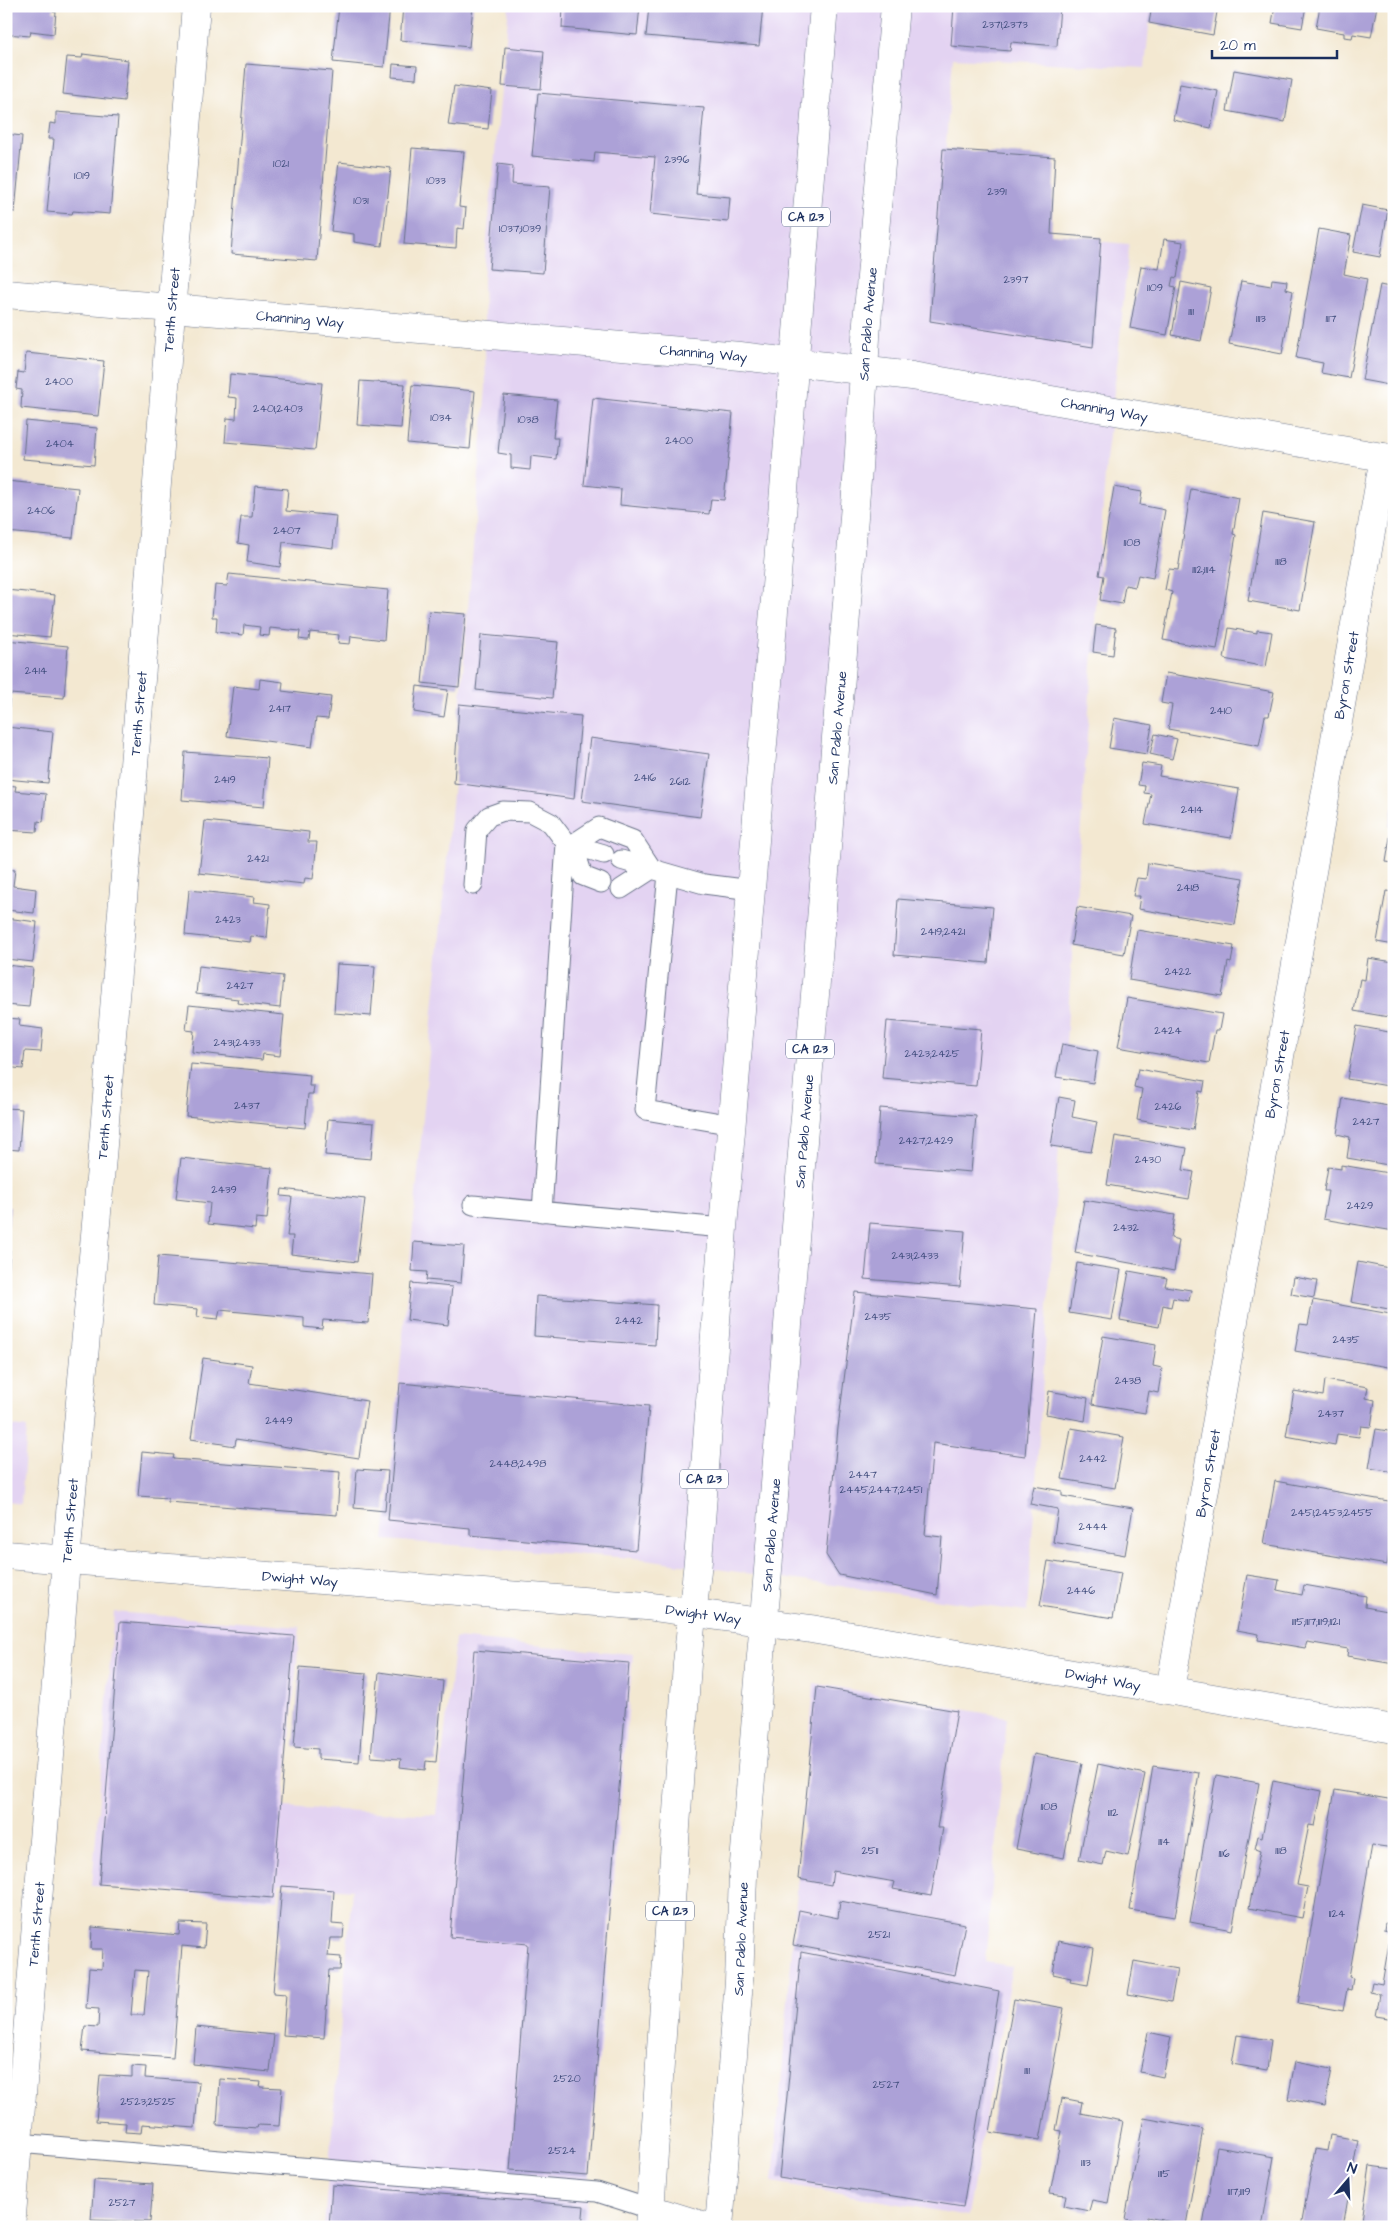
<svg xmlns="http://www.w3.org/2000/svg" width="1400" height="2233" font-family="'Architects Daughter',sans-serif">
  <style>
    .built { fill: #e3d3f2 }
    .building { fill: #aca1d7; fill-rule: evenodd }
    .lines { fill: none; stroke-linecap: round; stroke-linejoin: round }
    .lane-casing { stroke: #677086; stroke-width: 21 }
    .street-casing { stroke: #677086; stroke-width: 29 }
    .secondary-casing { stroke: #677086; stroke-width: 29 }
    .primary-casing { stroke: #677086; stroke-width: 29 }
    .lane { stroke: #fff; stroke-width: 19 }
    .street { stroke: #fff; stroke-width: 28 }
    .secondary { stroke: #fff; stroke-width: 28 }
    .primary { stroke: #fff; stroke-width: 28 }
    .labels { text-anchor: middle; stroke-width: 4; stroke-linejoin: round; paint-order: stroke }
    .number-label { font-size: 11px; fill: #3f4c7c }
    .shield { fill: #fff; stroke: #5f6d8e; stroke-width: 1 }
    .shield-label { font-size: 12px; font-weight: bold; fill: #1b2f5e }
    .street-label { font-size: 14px; fill: #1b2f5e; stroke: #fff }
  </style>
  <rect width="100%" height="100%" fill="#fff"/>
  <filter id="ink" filterUnits="userSpaceOnUse"><feTurbulence type="fractalNoise" baseFrequency=".02" numOctaves="2"/><feDisplacementMap in="SourceGraphic" scale="10" xChannelSelector="R" yChannelSelector="G"/><feConvolveMatrix kernelMatrix="1 2 1 2 8 2 1 2 1" color-interpolation-filters="sRGB"/></filter>
  <filter id="wash" filterUnits="userSpaceOnUse"><feTurbulence type="fractalNoise" baseFrequency=".0096" numOctaves="4" result="noise"/><feDisplacementMap in="SourceGraphic" scale="20" xChannelSelector="R" yChannelSelector="G"/><feGaussianBlur stdDeviation="1.12" result="paint"/><feColorMatrix in="noise" values="0 0 0 0 0 0 0 0 0 0 0 0 0 0 0 0 0 1.4 0 .05"/><feComposite in="paint" operator="in"/></filter>
  <g filter="url(#wash)">
    <rect width="100%" height="100%" fill="#f3e8d1"/>
    <path class="built" d="M509,6H1151L1145,68L953,58L939,228L1129,244L1118,357L1106,461L1027,1612L645,1559L384,1540L454,783L486,387L483,281Z
      M6,1425L27,1428L21,1504L6,1502Z
      M114,1612L300,1627L284,1807L436,1815L455,1638L633,1654L585,2227H294L324,2225L352,1890L279,1884L278,1900L92,1886Z
      M814,1683L1007,1717L985,1962L1012,1966L968,2216L773,2182Z"/>
    <g id="blocks">
      <path class="building" d="M6,6H54L53,12H56L54,34L31,31L30,36L6,34Z
        M339,6H390L384,67L333,62Z
        M403,6H473L469,47L400,40Z
        M563,6H640L637,35L562,28Z
        M649,6H763L759,46L646,36Z
        M954,6H1060L1057,46L1011,42L1010,51L951,46Z
        M1152,6H1218L1213,35L1149,23Z
        M1275,6H1306L1302,28L1272,23Z
        M1320,6H1377L1371,37L1353,34L1352,38L1344,37V33L1316,28Z
        M505,47L544,51L541,89L502,86Z
        M83,54L128,60L124,101L63,94L67,57L82,58Z
        M246,64L332,71L317,261L231,254Z
        M393,64L417,66L416,79L392,77Z
        M1234,70L1292,80L1285,122L1227,111Z
        M1180,84L1218,91L1211,128L1173,120Z
        M454,86L492,91L488,129L448,125Z
        M538,93L704,108L696,194L730,197L728,222L650,214L655,157L595,152L594,162L532,156Z
        M56,112L118,117L110,214L73,211L72,214L47,212L54,139H48L50,123L56,124Z
        M6,134L22,136L15,212L6,211Z
        M412,148L464,152L459,207L466,208L464,229L457,228L456,248L404,244Z
        M943,149L1055,157L1051,234L1101,238L1093,347L930,321Z
        M339,162L391,168L382,246L354,242V234L331,231Z
        M498,164L513,166L512,184L550,187L543,273L489,269Z
        M1362,205L1388,210L1380,257L1353,252Z
        M1319,229L1351,235L1344,274L1367,279L1349,378L1321,373L1323,363L1296,358Z
        M1164,239L1183,242L1177,278L1173,277L1171,286L1176,287L1167,335L1130,328L1141,266L1159,269Z
        M1272,279L1287,281L1286,289L1293,291L1282,354L1229,344L1241,281L1271,286Z
        M1181,282L1211,288L1201,341L1172,335Z
        M1380,285L1394,288V386L1362,380Z
        M26,353L104,361L98,416L21,408L22,390L16,389L18,372L24,373Z
        M230,374L322,383L315,450L225,442L227,418L236,419L237,398L228,397Z
        M360,381L405,384L401,428L357,425Z
        M412,385L475,391L470,449L407,443Z
        M504,395L557,400L553,438H558L556,459L531,456L530,470L511,468V455L498,453Z
        M593,398L733,413L724,500L711,499L709,514L620,505L621,489L584,485Z
        M26,421L97,428L94,465L23,459Z
        M6,481L78,488L73,538L6,532Z
        M255,486L288,489L286,511L336,516L333,548L283,542L280,567L247,562L249,545L238,543L241,517H252Z
        M1114,487L1142,492L1140,505L1165,510L1153,578L1138,575L1135,587L1125,585L1122,604L1100,600L1104,576L1099,575Z
        M1191,489L1239,498L1233,534L1236,535L1217,649L1163,640L1172,592L1165,590L1169,569L1178,570Z
        M1263,513L1315,522L1300,610L1248,601Z
        M229,574L388,590L384,640L351,636L350,644L338,643L339,635L310,632L309,640H306L299,639L300,631L270,628L269,636L259,635L260,627L244,625L243,635L216,632L217,617H212L215,585L227,586Z
        M6,590L55,595L50,637L6,633Z
        M429,611L466,614L459,687L422,683Z
        M1096,625L1116,628L1113,655L1093,652Z
        M1229,628L1257,633V630L1272,632L1266,667L1224,659Z
        M481,635L558,642L552,698L476,690Z
        M6,640L68,646L64,698L10,694L8,717H6Z
        M1166,673L1274,692L1269,716H1265L1259,746L1168,729L1172,705L1161,703Z
        M260,679L283,682L282,691L331,697L328,719L316,718L312,747L227,736L233,686L259,689Z
        M417,686L448,690L444,717L414,712Z
        M459,704L581,716L574,799L454,783Z
        M1114,718L1152,725L1147,754L1109,748Z
        M6,727L53,732L48,783L6,779Z
        M1155,734L1177,739L1172,759L1150,754Z
        M590,738L709,754L700,817L582,801Z
        M185,752L268,758L264,807L182,800Z
        M1142,763L1161,766L1159,776L1239,789L1231,838L1145,824L1151,794L1144,793L1145,786L1138,785Z
        M6,785L16,786L15,791L46,794L43,822L38,821L37,832L6,830Z
        M1393,807H1394V827H1389Z
        M205,821L309,832L308,842H317L313,879L305,878L304,884L199,873Z
        M1391,831H1394V863L1386,862Z
        M1148,863L1243,878L1235,925L1138,909L1140,896H1133L1137,878L1146,879Z
        M6,869L15,870L13,886L36,889L34,913L6,910Z
        M189,890L255,897L254,902L270,904L267,938L251,936L250,942L185,935Z
        M1386,891L1394,892V945L1377,942Z
        M898,899L993,907L988,963L894,955Z
        M1077,907L1131,916L1124,954L1071,945Z
        M6,918L37,922L33,962L6,959Z
        M1137,930L1234,946L1231,963L1228,962L1222,996L1129,980Z
        M1368,958L1394,962V1018L1354,1011L1360,979L1365,980Z
        M337,964L375,966L371,1016L334,1013Z
        M6,965L33,968L29,1007L6,1005Z
        M199,966L283,976L280,1008L237,1003L238,999L196,994Z
        M1127,998L1222,1014L1219,1030H1215L1209,1063L1118,1047Z
        M189,1005L284,1015L280,1056L263,1054L262,1060L192,1052L194,1031L186,1030Z
        M6,1018L20,1019L19,1026L43,1029L41,1052L25,1051L23,1069L6,1067Z
        M887,1021L981,1029L976,1086L882,1078Z
        M1357,1026L1394,1033V1087L1347,1079Z
        M1062,1044L1098,1051L1093,1083L1056,1077Z
        M191,1064L310,1075L309,1086H314L313,1094H308L305,1128L186,1116Z
        M1138,1069L1205,1081L1203,1092L1199,1091L1193,1130L1137,1120L1142,1089L1134,1087Z
        M1059,1097L1075,1100L1072,1117L1097,1122L1091,1152L1051,1146Z
        M1343,1098L1394,1107V1166L1347,1158L1350,1137L1337,1134Z
        M6,1108L22,1109L19,1150L6,1149Z
        M880,1108L976,1116L971,1172L876,1164Z
        M328,1119L374,1123L371,1159L325,1155Z
        M1115,1136L1187,1148L1183,1170L1194,1172L1189,1199L1107,1185Z
        M181,1158L272,1168L267,1219L256,1218L255,1229L208,1224L210,1203L176,1199Z
        M1341,1165L1394,1174V1231L1323,1219L1328,1191H1324L1328,1167L1341,1169Z
        M282,1189L365,1199L357,1262L291,1254L293,1236H287L292,1197L281,1196Z
        M1084,1200L1175,1215L1171,1238L1179,1240L1174,1271L1075,1253Z
        M6,1207H10L8,1226H6Z
        M870,1223L965,1231L960,1287L865,1279Z
        M414,1242L464,1246L461,1283L426,1280L427,1272L412,1271Z
        M6,1251H10L8,1277H6Z
        M158,1256L372,1274L368,1323L323,1320L322,1329L304,1327V1318L220,1310L218,1319L197,1317L198,1309L154,1305Z
        M1358,1262L1394,1269V1310L1351,1302Z
        M1077,1263L1121,1270L1112,1320L1069,1313Z
        M1129,1271L1167,1278L1165,1286L1191,1290L1189,1301L1173,1298L1171,1307L1163,1305L1159,1327L1120,1320Z
        M1294,1277L1317,1281L1314,1298L1291,1294Z
        M411,1283L452,1287L448,1325L407,1320Z
        M855,1292L1037,1309L1025,1456L933,1443L925,1535L942,1537L937,1595L839,1575L826,1555L838,1428Z
        M536,1296L657,1305L655,1345L534,1336Z
        M1313,1300L1390,1314L1388,1325L1394,1326V1368L1295,1351L1300,1324L1308,1325Z
        M1103,1336L1156,1345L1153,1366L1162,1368L1158,1393L1149,1391L1145,1413L1092,1404Z
        M203,1358L252,1365L249,1383L367,1401L359,1458L236,1439L235,1446L191,1439Z
        M1325,1380L1368,1387L1366,1398L1375,1400L1371,1427L1361,1426L1359,1437L1337,1434L1335,1445L1286,1436L1294,1391L1323,1396Z
        M400,1383L649,1406L636,1550L470,1535V1528L388,1520Z
        M1049,1391L1088,1398L1085,1421L1046,1414Z
        M1071,1428L1124,1437L1115,1488L1062,1479Z
        M1376,1429L1394,1432V1472L1369,1468Z
        M142,1452L174,1455L173,1459L340,1472L337,1515L168,1502V1498L138,1496Z
        M357,1469L388,1471L385,1511L354,1508Z
        M1275,1481L1394,1502V1523L1387,1565L1264,1544Z
        M1034,1486L1062,1491V1496L1133,1508L1125,1555L1053,1542L1058,1509L1030,1504Z
        M1048,1561L1121,1573L1113,1618L1040,1606Z
        M1247,1575L1279,1580L1277,1590L1302,1595L1304,1585L1366,1596L1365,1607L1392,1612L1394,1608V1664L1347,1656L1348,1649L1307,1642L1305,1648L1258,1640L1259,1634L1237,1630Z
        M120,1622L294,1636L273,1898L99,1884Z
        M474,1650L629,1663L588,2176L510,2170L528,1944L450,1937Z
        M300,1667L366,1673L359,1762L318,1759V1749L294,1747Z
        M379,1672L443,1681L436,1762L426,1761L425,1770L400,1767L401,1759L371,1757Z
        M817,1687L957,1711L937,1828H943L931,1896L893,1889L895,1882L833,1871L831,1885L798,1879Z
        M1034,1754L1082,1763L1064,1858L1016,1849Z
        M1098,1764L1145,1774L1128,1856L1106,1851L1103,1865L1079,1860Z
        M1153,1766L1199,1773L1175,1917L1130,1910Z
        M1216,1775L1259,1783L1232,1930L1190,1922Z
        M1273,1781L1322,1791L1315,1826L1309,1825L1297,1885L1308,1887L1302,1918L1249,1908L1260,1851L1255,1849L1258,1836L1262,1837Z
        M1335,1790L1394,1800V1848L1372,1845L1349,1977L1353,1978L1351,1990L1347,1989L1343,2011L1298,2003Z
        M282,1886L334,1890L332,1924L344,1925L343,1938H330L328,1956L341,1957L340,1970H329L324,2038L283,2035L286,1994L273,1993Z
        M840,1901L965,1924L955,1975L793,1945L799,1910L838,1918Z
        M180,1923L206,1924L204,1948L182,1946L173,2058L82,2051L85,2026L98,2027L99,2009L86,2008L89,1968L102,1969L103,1949H91L92,1927L179,1935ZM135,1970L148,1971L144,2015H131Z
        M1385,1923L1394,1924V2019L1376,2016L1380,1994L1370,1992L1372,1982L1382,1984L1391,1932L1384,1930Z
        M1058,1941L1094,1948L1088,1985L1070,1982L1071,1978L1053,1974Z
        M801,1952L999,1991L963,2207L779,2178Z
        M1134,1961L1177,1969L1171,2002L1128,1994Z
        M1014,1999L1064,2008L1040,2140L990,2132Z
        M196,2027L274,2035L270,2072L193,2064Z
        M1148,2032L1171,2037L1163,2077L1140,2072Z
        M1237,2035L1271,2040L1267,2070L1232,2064Z
        M1295,2062L1332,2069L1325,2106L1288,2099Z
        M132,2066L146,2067L145,2078L199,2082L195,2128L142,2124L141,2133L125,2132L126,2123L96,2121L100,2075L132,2077Z
        M220,2079L261,2082L260,2087L282,2088L279,2126L258,2125L257,2128L217,2125Z
        M1062,2098L1082,2102L1080,2113L1123,2121L1108,2203L1092,2200L1089,2211L1064,2206L1066,2195L1050,2193L1062,2131L1056,2130Z
        M1144,2118L1203,2129L1186,2225L1147,2217L1146,2223L1125,2219Z
        M1330,2135L1358,2140L1343,2227H1301L1315,2149L1327,2151Z
        M1217,2147L1274,2157L1262,2227L1203,2225Z
        M1370,2166L1394,2169V2227H1361Z
        M94,2180L153,2184L150,2222L91,2220Z
        M332,2185L584,2206L582,2227H329Z"/>
    </g>
  </g>
  <g filter="url(#ink)">
    <use href="#blocks" fill-opacity="0" stroke="#677086" stroke-width="1"/>
    <g class="lines">
      <defs>
        <path id="lane" d="M573,844L599,827L633,840L652,869
          M573,844L583,876L601,883
          M621,860L704,884L752,890
          M668,874L645,1110L733,1125
          M473,885L477,830L489,816L503,811L530,812L551,823L566,843L604,854
          M621,889L652,869
          M473,1205L723,1228
          M542,1212L566,843
          M18,2143L597,2192L650,2209"/>
        <g id="street">
          <path id="s1" d="M6,294L740,356L912,376L1394,459"/>
          <path id="s2" d="M1170,1690L1384,457"/>
          <path d="M650,2209L708,2227"/>
          <path id="s3" d="M11,2227L71,1502L102,1157L196,6"/>
        </g>
        <g id="secondary">
          <path id="s4" d="M6,1555L646,1606L811,1629L1394,1729"/>
        </g>
        <g id="primary">
          <path d="M649,2227L687,1664L698,1561L723,1228L824,6"/>
          <path id="s5" d="M719,2227L739,1981L743,1876L858,468L867,322L895,6"/>
        </g>
      </defs>
      <use href="#lane" class="lane-casing"/>
      <use href="#street" class="street-casing"/>
      <use href="#secondary" class="secondary-casing"/>
      <use href="#primary" class="primary-casing"/>
      <use href="#lane" class="lane"/>
      <use href="#street" class="street"/>
      <use href="#secondary" class="secondary"/>
      <use href="#primary" class="primary"/>
    </g>
  </g>
  <g class="labels">
    <g class="number-label">
      <text x="1005" y="28">2371;2373</text>
      <text x="677" y="163">2396</text>
      <text x="281" y="167">1021</text>
      <text x="82" y="179">1019</text>
      <text x="436" y="184">1033</text>
      <text x="997" y="195">2391</text>
      <text x="361" y="204">1031</text>
      <text x="520" y="232">1037;1039</text>
      <text x="1016" y="283">2397</text>
      <text x="1155" y="291">1109</text>
      <text x="1191" y="315">1111</text>
      <text x="1261" y="322">1113</text>
      <text x="1331" y="322">1117</text>
      <text x="59" y="385">2400</text>
      <text x="278" y="412">2401;2403</text>
      <text x="441" y="421">1034</text>
      <text x="528" y="423">1038</text>
      <text x="679" y="444">2400</text>
      <text x="60" y="447">2404</text>
      <text x="41" y="514">2406</text>
      <text x="287" y="534">2407</text>
      <text x="1132" y="546">1108</text>
      <text x="1281" y="565">1118</text>
      <text x="1204" y="573">1112;1114</text>
      <text x="36" y="674">2414</text>
      <text x="280" y="712">2417</text>
      <text x="1221" y="714">2410</text>
      <text x="645" y="781">2416</text>
      <text x="225" y="783">2419</text>
      <text x="680" y="785">2612</text>
      <text x="1192" y="813">2414</text>
      <text x="258" y="862">2421</text>
      <text x="1188" y="891">2418</text>
      <text x="228" y="923">2423</text>
      <text x="943" y="935">2419;2421</text>
      <text x="1178" y="975">2422</text>
      <text x="240" y="989">2427</text>
      <text x="1168" y="1034">2424</text>
      <text x="237" y="1046">2431;2433</text>
      <text x="932" y="1057">2423;2425</text>
      <text x="247" y="1109">2437</text>
      <text x="1168" y="1110">2426</text>
      <text x="1366" y="1125">2427</text>
      <text x="926" y="1144">2427;2429</text>
      <text x="1148" y="1163">2430</text>
      <text x="224" y="1193">2439</text>
      <text x="1360" y="1209">2429</text>
      <text x="1126" y="1231">2432</text>
      <text x="915" y="1259">2431;2433</text>
      <text x="878" y="1320">2435</text>
      <text x="629" y="1324">2442</text>
      <text x="1346" y="1343">2435</text>
      <text x="1128" y="1384">2438</text>
      <text x="1331" y="1417">2437</text>
      <text x="279" y="1424">2449</text>
      <text x="1093" y="1462">2442</text>
      <text x="518" y="1467">2448;2498</text>
      <text x="863" y="1478">2447</text>
      <text x="881" y="1493">2445;2447;2451</text>
      <text x="1332" y="1516">2451;2453;2455</text>
      <text x="1093" y="1530">2444</text>
      <text x="1081" y="1594">2446</text>
      <text x="1316" y="1625">1115;1117;1119;1121</text>
      <text x="1049" y="1810">1108</text>
      <text x="1113" y="1816">1112</text>
      <text x="1164" y="1845">1114</text>
      <text x="870" y="1854">2511</text>
      <text x="1281" y="1854">1118</text>
      <text x="1224" y="1857">1116</text>
      <text x="1337" y="1917">1124</text>
      <text x="879" y="1938">2521</text>
      <text x="1027" y="2074">1111</text>
      <text x="567" y="2082">2520</text>
      <text x="886" y="2088">2527</text>
      <text x="148" y="2105">2523;2525</text>
      <text x="562" y="2154">2524</text>
      <text x="1086" y="2166">1113</text>
      <text x="1164" y="2177">1115</text>
      <text x="1239" y="2195">1117;1119</text>
      <text x="122" y="2206">2527</text>
    </g>
    <g class="shield">
      <rect x="782" y="207.5" width="48" height="19" rx="4"/>
      <rect x="786" y="1039.5" width="48" height="19" rx="4"/>
      <rect x="680" y="1469.5" width="48" height="19" rx="4"/>
      <rect x="646" y="1901.5" width="48" height="19" rx="4"/>
    </g>
    <g class="shield-label">
      <text x="806" y="221">CA 123</text>
      <text x="810" y="1053">CA 123</text>
      <text x="704" y="1483">CA 123</text>
      <text x="670" y="1915">CA 123</text>
    </g>
    <g class="street-label">
      <text dy="5" stroke="none"><textPath href="#s3" startOffset="1924">Tenth Street</textPath></text>
      <text dy="5" stroke="none"><textPath href="#s1" startOffset="295">Channing Way</textPath></text>
      <text dy="5" stroke="none"><textPath href="#s5" startOffset="1909">San Pablo Avenue</textPath></text>
      <text dy="5" stroke="none"><textPath href="#s1" startOffset="700">Channing Way</textPath></text>
      <text dy="5" stroke="none"><textPath href="#s1" startOffset="1105">Channing Way</textPath></text>
      <text dy="5" stroke="none"><textPath href="#s2" startOffset="1030">Byron Street</textPath></text>
      <text dy="5" stroke="none"><textPath href="#s3" startOffset="1519">Tenth Street</textPath></text>
      <text dy="5" stroke="none"><textPath href="#s5" startOffset="1504">San Pablo Avenue</textPath></text>
      <text dy="5" stroke="none"><textPath href="#s2" startOffset="625">Byron Street</textPath></text>
      <text dy="5" stroke="none"><textPath href="#s3" startOffset="1114">Tenth Street</textPath></text>
      <text dy="5" stroke="none"><textPath href="#s5" startOffset="1099">San Pablo Avenue</textPath></text>
      <text dy="5" stroke="none"><textPath href="#s2" startOffset="220">Byron Street</textPath></text>
      <text dy="5" stroke="none"><textPath href="#s3" startOffset="709">Tenth Street</textPath></text>
      <text dy="5" stroke="none"><textPath href="#s5" startOffset="694">San Pablo Avenue</textPath></text>
      <text dy="5" stroke="none"><textPath href="#s4" startOffset="295">Dwight Way</textPath></text>
      <text dy="5" stroke="none"><textPath href="#s4" startOffset="700">Dwight Way</textPath></text>
      <text dy="5" stroke="none"><textPath href="#s4" startOffset="1105">Dwight Way</textPath></text>
      <text dy="5" stroke="none"><textPath href="#s3" startOffset="304">Tenth Street</textPath></text>
      <text dy="5" stroke="none"><textPath href="#s5" startOffset="289">San Pablo Avenue</textPath></text>
    </g>
  </g>
  <rect width="1400" height="2233" fill="none" stroke="#fff" stroke-width="25"/>
  <g transform="translate(1348 2180) rotate(19)" stroke="#ffffff" stroke-width="4" paint-order="stroke">
  <path d="M0-4L9 19L0 12L-9 19Z" fill="#1b2f5e"/>
  <text y="-8" font-size="14" font-weight="bold" text-anchor="middle" fill="#1b2f5e">N</text>
  </g>
  <path d="M1212 50v8h125v-8" fill="none" stroke="#1b2f5e" stroke-width="2.5"/>
  <text x="1220" y="50" font-size="15" fill="#1b2f5e" stroke="#ffffff" stroke-width="4" paint-order="stroke">20 m</text>
</svg>
